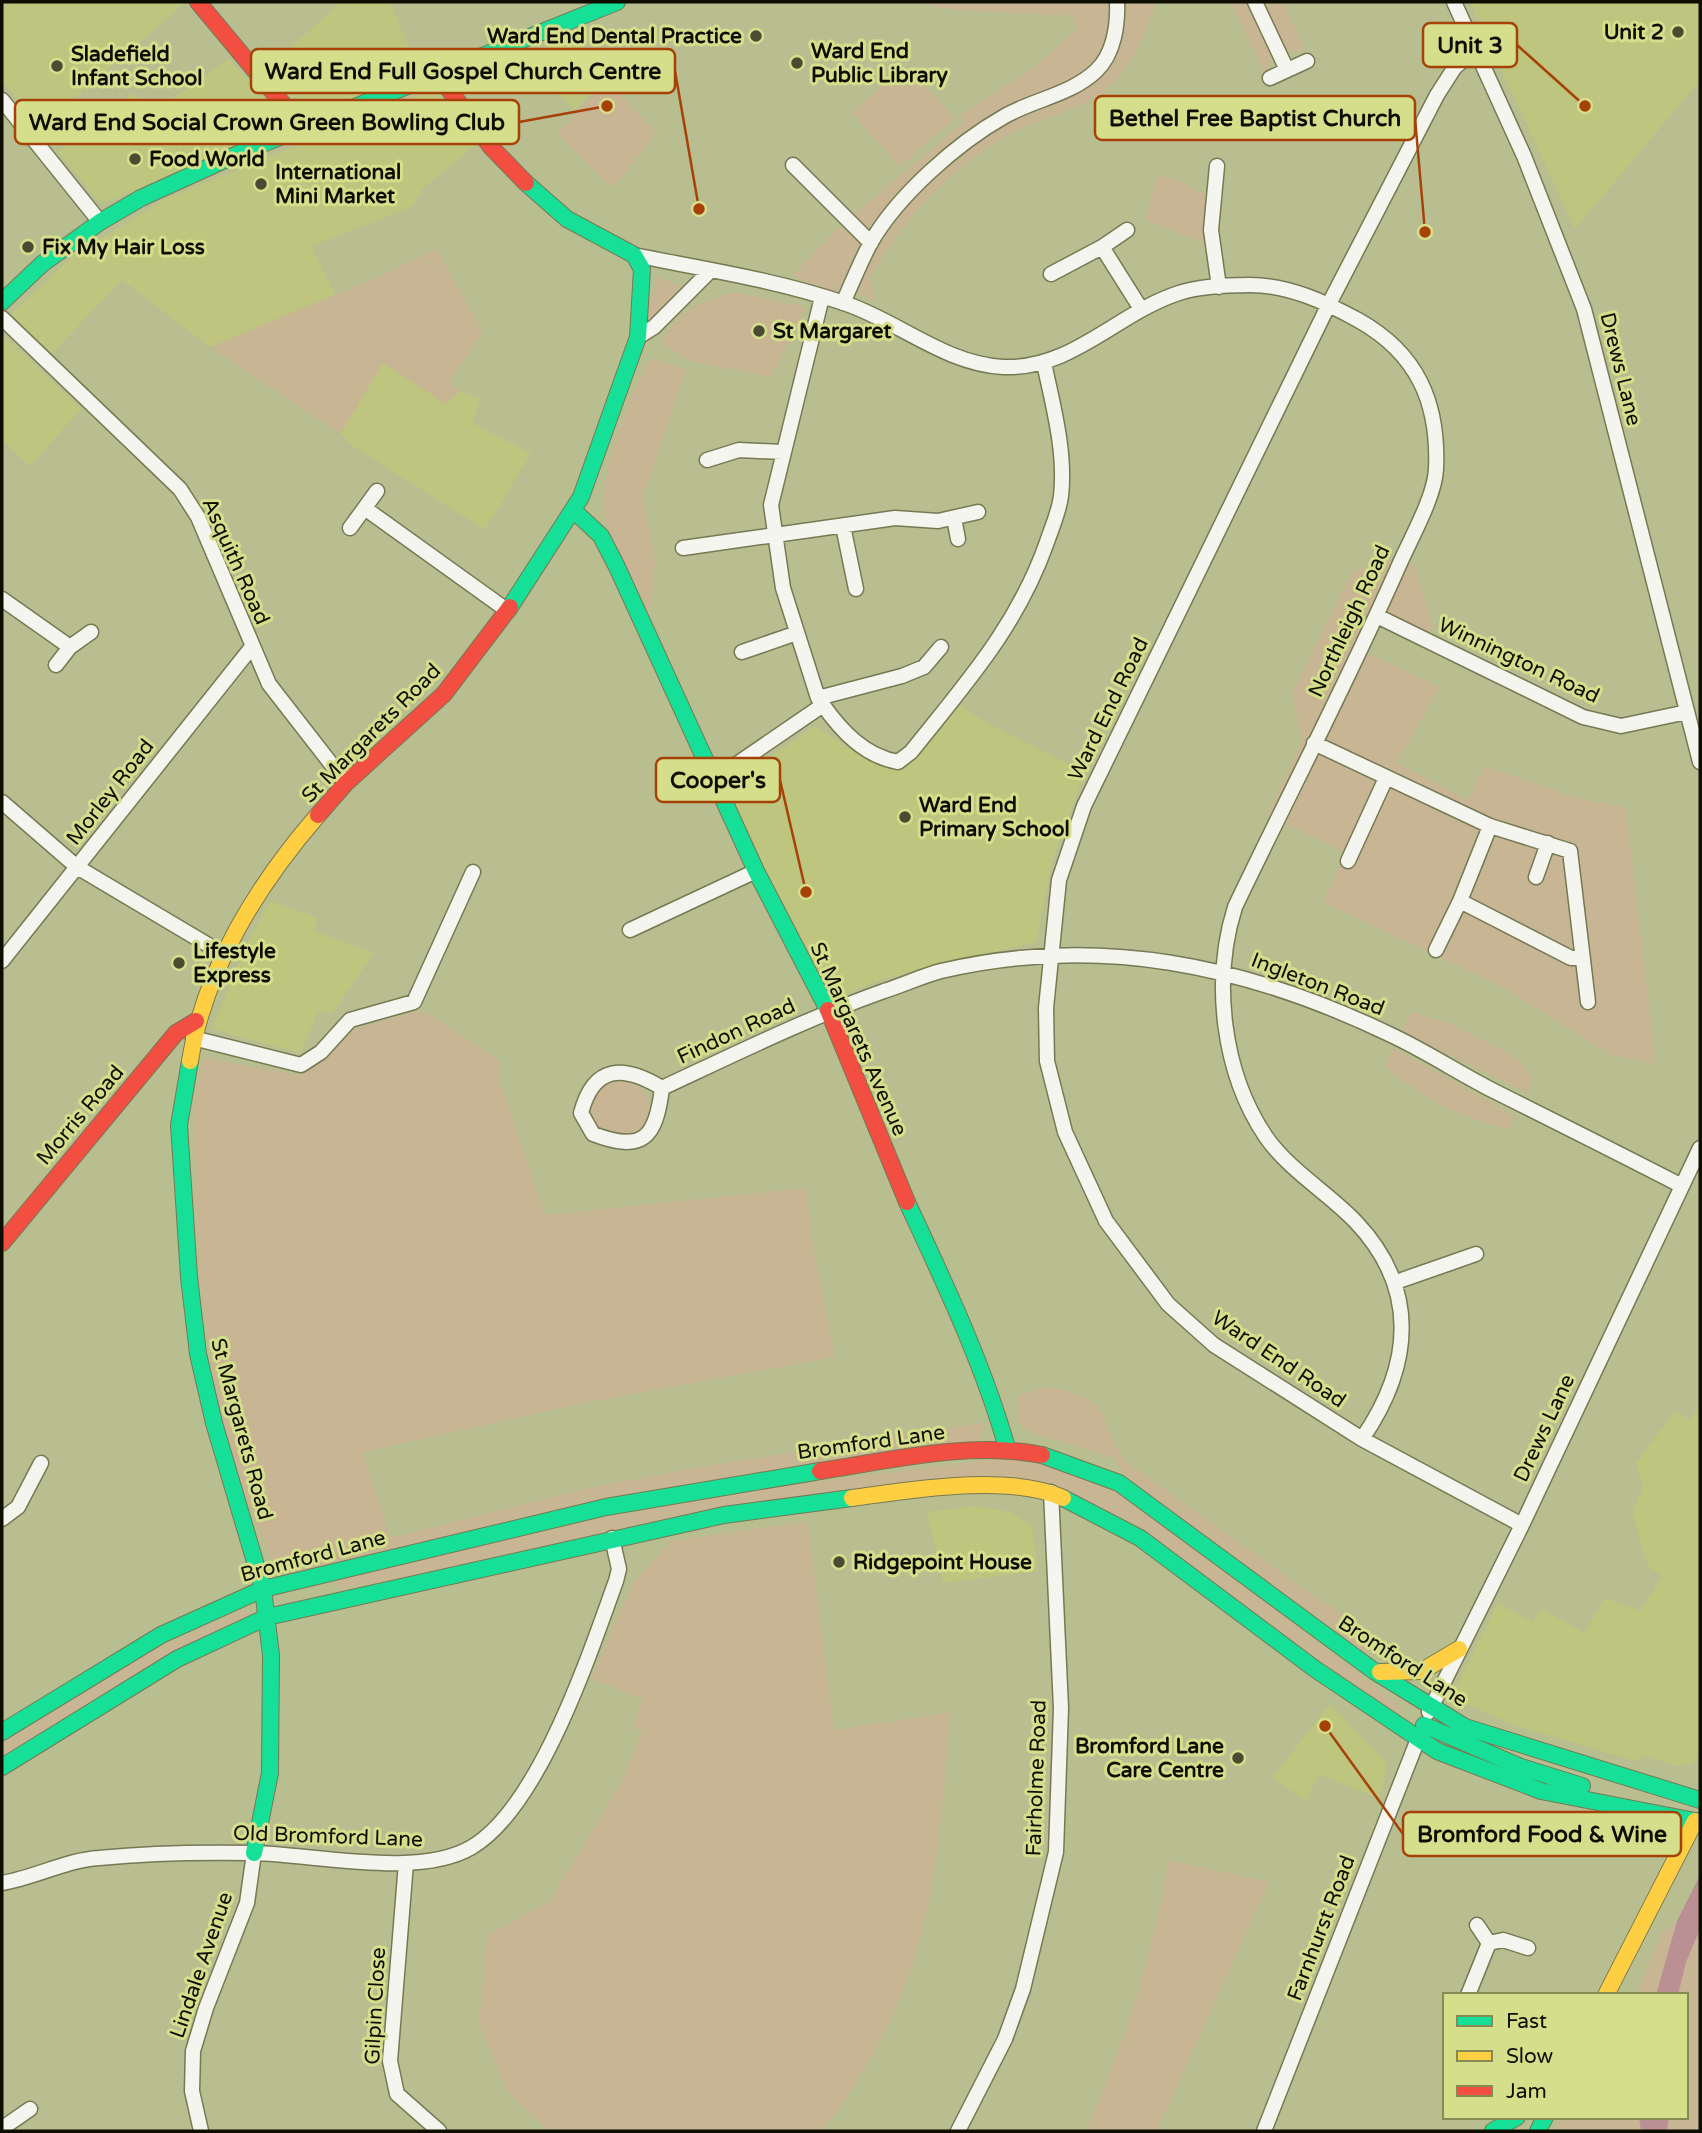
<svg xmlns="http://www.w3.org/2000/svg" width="1702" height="2133" font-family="'Varela Round',sans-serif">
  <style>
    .built { fill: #bdc57e }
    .green { fill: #c7b594 }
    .water { fill: #ba9094 }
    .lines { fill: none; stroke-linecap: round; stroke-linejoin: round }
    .street-casing { stroke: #767952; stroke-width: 17 }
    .fast-casing { stroke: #767952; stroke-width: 18 }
    .slow-casing { stroke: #767952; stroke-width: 18 }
    .jam-casing { stroke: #767952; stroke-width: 18 }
    .street { stroke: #f4f5ee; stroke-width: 14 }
    .fast { stroke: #16e098; stroke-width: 16 }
    .slow { stroke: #ffcf43; stroke-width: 16 }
    .jam { stroke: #f24e42; stroke-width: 16 }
    .poi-dot { fill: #494c33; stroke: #d5de8b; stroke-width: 2.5 }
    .labels { text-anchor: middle; stroke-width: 6; stroke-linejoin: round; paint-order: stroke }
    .poi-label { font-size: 21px; font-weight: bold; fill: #0d0e00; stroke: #d5de8b; text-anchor: start }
    .street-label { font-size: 21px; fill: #0d0e00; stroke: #d5de8b }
    .leader { fill: none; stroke: #a64208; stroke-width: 2.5 }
    .callout-dot { fill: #a64208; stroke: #d5de8b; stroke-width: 2.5 }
    .callout { fill: #d5de8b; stroke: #a64208; stroke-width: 2.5 }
    .callout-label { font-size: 23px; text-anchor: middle; font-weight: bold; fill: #0d0e00 }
  </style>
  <rect width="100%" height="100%" fill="#b9be91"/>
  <path class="built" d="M2,2H181L183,5L40,127L2,80Z
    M341,2H390L418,69L311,116L301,110L267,69Z
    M1470,2H1700V80L1575,229Z
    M573,37L607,74L575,111L525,59Z
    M229,59L278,113L280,126L107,202L97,200L58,152L133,93L151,108L163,105Z
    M435,89L475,146L423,188L412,207L311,246L336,296L210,347L122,280L52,353L10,315L74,255L166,199Z
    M2,334L81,409L30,466L2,440Z
    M383,362L446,404L459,391L480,399L472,423L531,453L485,530L353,446L340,434Z
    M961,705L983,721L1085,772L1052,861L1036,942L883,979L833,999L767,873L728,786L815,726L853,751L884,767L899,770L915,759Z
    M270,901L318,918L314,931L374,953L332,1014L319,1010L300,1053L212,1029L244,950Z
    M1700,1403V1752L1693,1763L1674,1766L1645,1755L1635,1761L1514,1725L1458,1700L1454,1692L1498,1603L1532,1622L1542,1609L1584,1633L1605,1598L1641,1611L1662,1575L1648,1567L1632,1512L1644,1487L1636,1463L1675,1411L1691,1420Z
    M975,1506L1011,1512L1032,1526L1038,1571L943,1583L927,1512Z
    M1330,1704L1384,1760L1387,1768L1379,1799L1319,1774L1306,1801L1272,1778Z"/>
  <path class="green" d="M911,2H1109C1111,32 1104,49 1085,72L924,169L873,226L866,228L851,217L965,121L960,115L1036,66L1077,29L1073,16L957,10Z
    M1126,2H1156C1143,40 1128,81 1089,101C1064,114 1035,120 1010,134C952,166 901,221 870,278L875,301L858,293C880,227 937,164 998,130C1065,92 1123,101 1126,2Z
    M1230,2H1245L1273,58L1264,72Z
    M1263,2H1283L1305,50L1285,51Z
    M905,65L955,118L900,167L852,113Z
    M607,79L656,133L616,185H609L557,134Z
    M1158,175L1190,184L1189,188L1206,194L1205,243L1145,220Z
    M840,226L864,247L848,277L834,293L792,276Z
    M436,249L483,332L450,381L459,391L446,404L383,363L340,434L210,347L380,276Z
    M657,277L684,287L650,323L646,320Z
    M732,292L806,307L771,377L690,361L661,343C672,313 704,301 732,292Z
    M651,358L686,370L643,496L655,560L651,614C637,584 616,553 606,522C594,486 631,389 651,358Z
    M1390,558L1415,564L1433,628L1426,640L1376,618L1359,649L1440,687L1397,763L1468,800L1484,766L1577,798L1626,808L1656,1064L1610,1055L1504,988L1323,902L1346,853L1267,815L1302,741L1292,693L1352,572Z
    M417,1011L433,1016L499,1061L500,1083L546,1215L806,1188L812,1240L835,1357L589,1402L363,1452L390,1538L589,1488L694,1468L986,1422L978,1443L287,1577L283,1570L276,1571L241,1487L217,1399L199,1274L193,1115L203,1058L301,1075L316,1067L349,1031Z
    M1412,1012L1452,1024L1516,1057L1534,1078L1528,1093L1401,1032Z
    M1393,1048L1515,1116L1511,1129C1464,1120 1419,1097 1384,1065Z
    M591 1108a29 29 0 1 1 58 0a29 29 0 1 1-58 0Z
    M1046,1387C1117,1397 1094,1419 1128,1463L1307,1591L1409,1658L1403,1666L1362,1650L1171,1511L1121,1471L1115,1458L1027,1431L1017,1419L1018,1396Z
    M1002,1458L1045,1465L1117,1490L1403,1708L1397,1715L1098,1506L930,1480L419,1576L338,1589L335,1580L577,1523L740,1492Z
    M808,1521L834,1730L951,1712C943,1789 940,1869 919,1944C901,2010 864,2077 822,2131H549L507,2091L479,2024L487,1935L550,1901L622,1781L642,1731L632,1728L643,1699L591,1679L633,1583L671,1541Z
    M246,1609L249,1611L247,1617L2,1759V1744L142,1655Z
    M1168,1860L1269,1882L1157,2131H1086C1124,2042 1154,1956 1168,1860Z
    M1700,1905V2131H1554L1562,2117H1686V1995H1636L1662,1932Z"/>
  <path class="water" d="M1700,1875V1929L1686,1962L1678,1995H1656L1677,1921Z
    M1639,2117H1669L1667,2131H1641Z"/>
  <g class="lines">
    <defs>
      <path id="street" d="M1255,2L1287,70
        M1454,2L1524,156L1584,309L1700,762
        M1476,50L1455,67L1437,95L1329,304L1084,806L1059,880L1046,1008L1047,1061L1065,1132L1106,1221L1168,1304L1214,1345L1362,1439L1522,1525
        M1270,78L1307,61
        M2,100L100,222
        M793,165L871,243
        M1217,166L1211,230L1219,287
        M1102,247L1127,230
        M634,255C704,269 776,280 844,303C898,321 945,364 1003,367C1072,370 1117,313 1179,293C1200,286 1228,285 1250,285C1289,285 1325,302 1358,320C1417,353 1439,402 1436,469C1435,496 1411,538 1400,563C1349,679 1290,792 1235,907C1212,980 1222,1072 1266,1137C1289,1170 1327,1192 1355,1221C1419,1288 1413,1365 1362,1439
        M1051,274L1102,247L1141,309
        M843,303C852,283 860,263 870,244C897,196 957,143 1005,116C1035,99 1070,95 1096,71C1114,54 1118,25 1117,2
        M2,318L180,489L198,517L269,684L346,783
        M638,337L654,327L711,270
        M707,460L739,450L782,452
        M366,509L508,611
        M954,518L958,539
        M843,526L856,589
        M350,528L377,491
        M683,548L895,518L938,521L978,512
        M2,599L70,647L91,632
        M1377,616L1583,717L1621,726L1687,712
        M742,652L797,633
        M56,665L70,647
        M818,698L902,676L924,667L941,647
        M823,705C842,732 865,756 898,762L911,752C966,683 1017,627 1047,542C1052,527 1059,512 1061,496C1066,452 1053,406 1044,363
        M1314,743L1490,826L1570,851L1588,1002
        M715,779L823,705L818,698L783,588L771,505L822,297
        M2,802L77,867L225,955
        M1348,861L1386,778
        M1536,877L1548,843
        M1460,901L1490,826
        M630,930L756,871
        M1436,950L1460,901L1571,958H1583
        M2,961L251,648
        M193,1038L301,1065L321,1052L350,1020L414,1002L473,872
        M662,1088C624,1065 594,1064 581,1113L593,1134C643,1153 656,1138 662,1088C735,1054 808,1018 884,991C903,985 922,976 941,971C1099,934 1245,965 1389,1034C1426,1051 1460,1074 1496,1092C1558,1123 1620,1154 1682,1186
        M1396,1282L1476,1254
        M2,1519L18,1507L41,1463
        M1429,1712L1522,1525L1700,1148
        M406,1863L390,2061L397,2094L439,2131
        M2,1883C34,1878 66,1860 99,1858C150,1853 201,1852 252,1853C313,1854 419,1879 472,1847C540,1806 589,1655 616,1581L619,1569L612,1538
        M1477,1925L1489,1943L1503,1940L1528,1948
        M1468,1995L1489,1943
        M4,2127L30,2109
        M201,2131L192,2091L193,2051L206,2008L247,1903L254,1853
        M958,2131L1005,2039L1023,1989L1056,1852L1061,1708L1051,1492
        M1264,2131L1420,1734"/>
      <path id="fast" d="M2,302L42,264L100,222L141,198L240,153L617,2
        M573,510L601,536L617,567L756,871L828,1010
        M510,607L581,497L638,337L642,269L634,255L567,219L526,183
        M190,1061L179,1125L189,1277L198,1354L214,1423L263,1589L271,1655L270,1773L254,1853
        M907,1202C944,1282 983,1363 1007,1448
        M1042,1455L1119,1483L1374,1671L1465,1727L1700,1800
        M1063,1498L1140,1538L1315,1669L1437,1751L1541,1791L1700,1822
        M1424,1725L1521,1767L1582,1786
        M2,1732L161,1635L263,1589L606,1507L820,1471
        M2,1767L177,1659L267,1617L724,1515L852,1498
        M1493,2131L1517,2117
        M1538,2131L1545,2117"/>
      <path id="slow" d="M190,1061C204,970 259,883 318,815
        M852,1498C910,1490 1009,1473 1063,1498
        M1380,1672L1422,1671L1459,1649
        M1606,1995L1695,1821"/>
      <path id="jam" d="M198,2L303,128
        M445,84L491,147L526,183
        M318,815L346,783L444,694L510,607
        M828,1010L907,1202
        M2,1243L176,1033L196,1021
        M820,1471C892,1460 970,1441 1042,1455"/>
    </defs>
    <use href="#street" class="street-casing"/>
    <use href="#fast" class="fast-casing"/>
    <use href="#slow" class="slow-casing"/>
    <use href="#jam" class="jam-casing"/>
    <use href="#street" class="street"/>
    <use href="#fast" class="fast"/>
    <use href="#slow" class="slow"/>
    <use href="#jam" class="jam"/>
  </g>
  <g class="poi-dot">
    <circle cx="1678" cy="32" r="7"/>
    <circle cx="756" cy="36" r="7"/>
    <circle cx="797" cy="63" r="7"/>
    <circle cx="57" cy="66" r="7"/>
    <circle cx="135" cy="159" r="7"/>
    <circle cx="261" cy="184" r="7"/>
    <circle cx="28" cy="247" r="7"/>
    <circle cx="759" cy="331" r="7"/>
    <circle cx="905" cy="817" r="7"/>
    <circle cx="179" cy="963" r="7"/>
    <circle cx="839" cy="1562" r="7"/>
    <circle cx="1238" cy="1758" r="7"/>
  </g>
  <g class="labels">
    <g class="poi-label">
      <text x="1664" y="39" text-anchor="end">Unit 2</text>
      <text x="742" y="43" text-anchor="end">Ward End Dental Practice</text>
      <text x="811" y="58">Ward End<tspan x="811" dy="24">Public Library</tspan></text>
      <text x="71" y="61">Sladefield<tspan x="71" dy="24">Infant School</tspan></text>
      <text x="149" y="166">Food World</text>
      <text x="275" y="179">International<tspan x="275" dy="24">Mini Market</tspan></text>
      <text x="42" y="254">Fix My Hair Loss</text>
      <text x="773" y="338">St Margaret</text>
      <text x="919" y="812">Ward End<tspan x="919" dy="24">Primary School</tspan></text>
      <text x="193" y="958">Lifestyle<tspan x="193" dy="24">Express</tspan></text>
      <text x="853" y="1569">Ridgepoint House</text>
      <text x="1224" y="1753" text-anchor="end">Bromford Lane<tspan x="1224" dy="24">Care Centre</tspan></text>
    </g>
    <g class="street-label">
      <text transform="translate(1621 369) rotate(76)" y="7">Drews Lane</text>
      <text transform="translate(236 561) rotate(66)" y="7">Asquith Road</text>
      <text transform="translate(1349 621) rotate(-65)" y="7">Northleigh Road</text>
      <text transform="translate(1519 660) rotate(25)" y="7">Winnington Road</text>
      <text transform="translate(1108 709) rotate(-64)" y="7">Ward End Road</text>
      <text transform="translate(371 733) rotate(-45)" y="7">St Margarets Road</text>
      <text transform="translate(110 792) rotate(-52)" y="7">Morley Road</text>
      <text transform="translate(1318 984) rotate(21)" y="7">Ingleton Road</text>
      <text transform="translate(736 1031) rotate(-25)" y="7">Findon Road</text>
      <text transform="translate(859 1039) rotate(66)" y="7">St Margarets Avenue</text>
      <text transform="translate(80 1115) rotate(-50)" y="7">Morris Road</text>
      <text transform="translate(1279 1359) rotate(34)" y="7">Ward End Road</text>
      <text transform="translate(1544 1428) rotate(-65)" y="7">Drews Lane</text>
      <text transform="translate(242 1429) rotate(75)" y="7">St Margarets Road</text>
      <text transform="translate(871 1442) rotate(-8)" y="7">Bromford Lane</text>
      <text transform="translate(313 1556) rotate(-15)" y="7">Bromford Lane</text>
      <text transform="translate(1403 1661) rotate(33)" y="7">Bromford Lane</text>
      <text transform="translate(1036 1778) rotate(-88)" y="7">Fairholme Road</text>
      <text transform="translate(328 1836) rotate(2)" y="7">Old Bromford Lane</text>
      <text transform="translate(1321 1928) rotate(-69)" y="7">Farnhurst Road</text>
      <text transform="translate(201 1965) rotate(-71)" y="7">Lindale Avenue</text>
      <text transform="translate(375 2006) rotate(-87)" y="7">Gilpin Close</text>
    </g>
  </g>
  <path class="leader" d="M1585 106L1517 45M699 209L675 71M1425 232L1415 118M607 106L519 122M806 892L780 780M1325 1726L1403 1834"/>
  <g class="callout-dot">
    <circle cx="1585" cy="106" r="7"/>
    <circle cx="699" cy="209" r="7"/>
    <circle cx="1425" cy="232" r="7"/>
    <circle cx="607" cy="106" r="7"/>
    <circle cx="806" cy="892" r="7"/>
    <circle cx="1325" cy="1726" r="7"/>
  </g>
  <g class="callout">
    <rect x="1423" y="23" width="94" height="44" rx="7"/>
    <rect x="251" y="49" width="424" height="44" rx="7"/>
    <rect x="1095" y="96" width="320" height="44" rx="7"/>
    <rect x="15" y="100" width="504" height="44" rx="7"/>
    <rect x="656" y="758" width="124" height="44" rx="7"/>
    <rect x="1403" y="1812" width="278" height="44" rx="7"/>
  </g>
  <g class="callout-label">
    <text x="1470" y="53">Unit 3</text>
    <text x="463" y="79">Ward End Full Gospel Church Centre</text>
    <text x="1255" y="126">Bethel Free Baptist Church</text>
    <text x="267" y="130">Ward End Social Crown Green Bowling Club</text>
    <text x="718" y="788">Cooper's</text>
    <text x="1542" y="1842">Bromford Food &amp; Wine</text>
  </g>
  <rect width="1702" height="2133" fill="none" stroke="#0d0e00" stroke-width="7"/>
  <rect x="1443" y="1993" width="245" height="126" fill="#d5de8b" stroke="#858b53" stroke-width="2"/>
  <rect x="1457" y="2016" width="35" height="10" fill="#16e098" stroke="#858b53" stroke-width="2"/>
  <text x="1506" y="2028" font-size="21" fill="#0d0e00">Fast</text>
  <rect x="1457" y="2051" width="35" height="10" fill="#ffcf43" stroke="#858b53" stroke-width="2"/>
  <text x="1506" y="2063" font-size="21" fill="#0d0e00">Slow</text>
  <rect x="1457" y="2086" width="35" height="10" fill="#f24e42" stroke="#858b53" stroke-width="2"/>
  <text x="1506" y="2098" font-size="21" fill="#0d0e00">Jam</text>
</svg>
